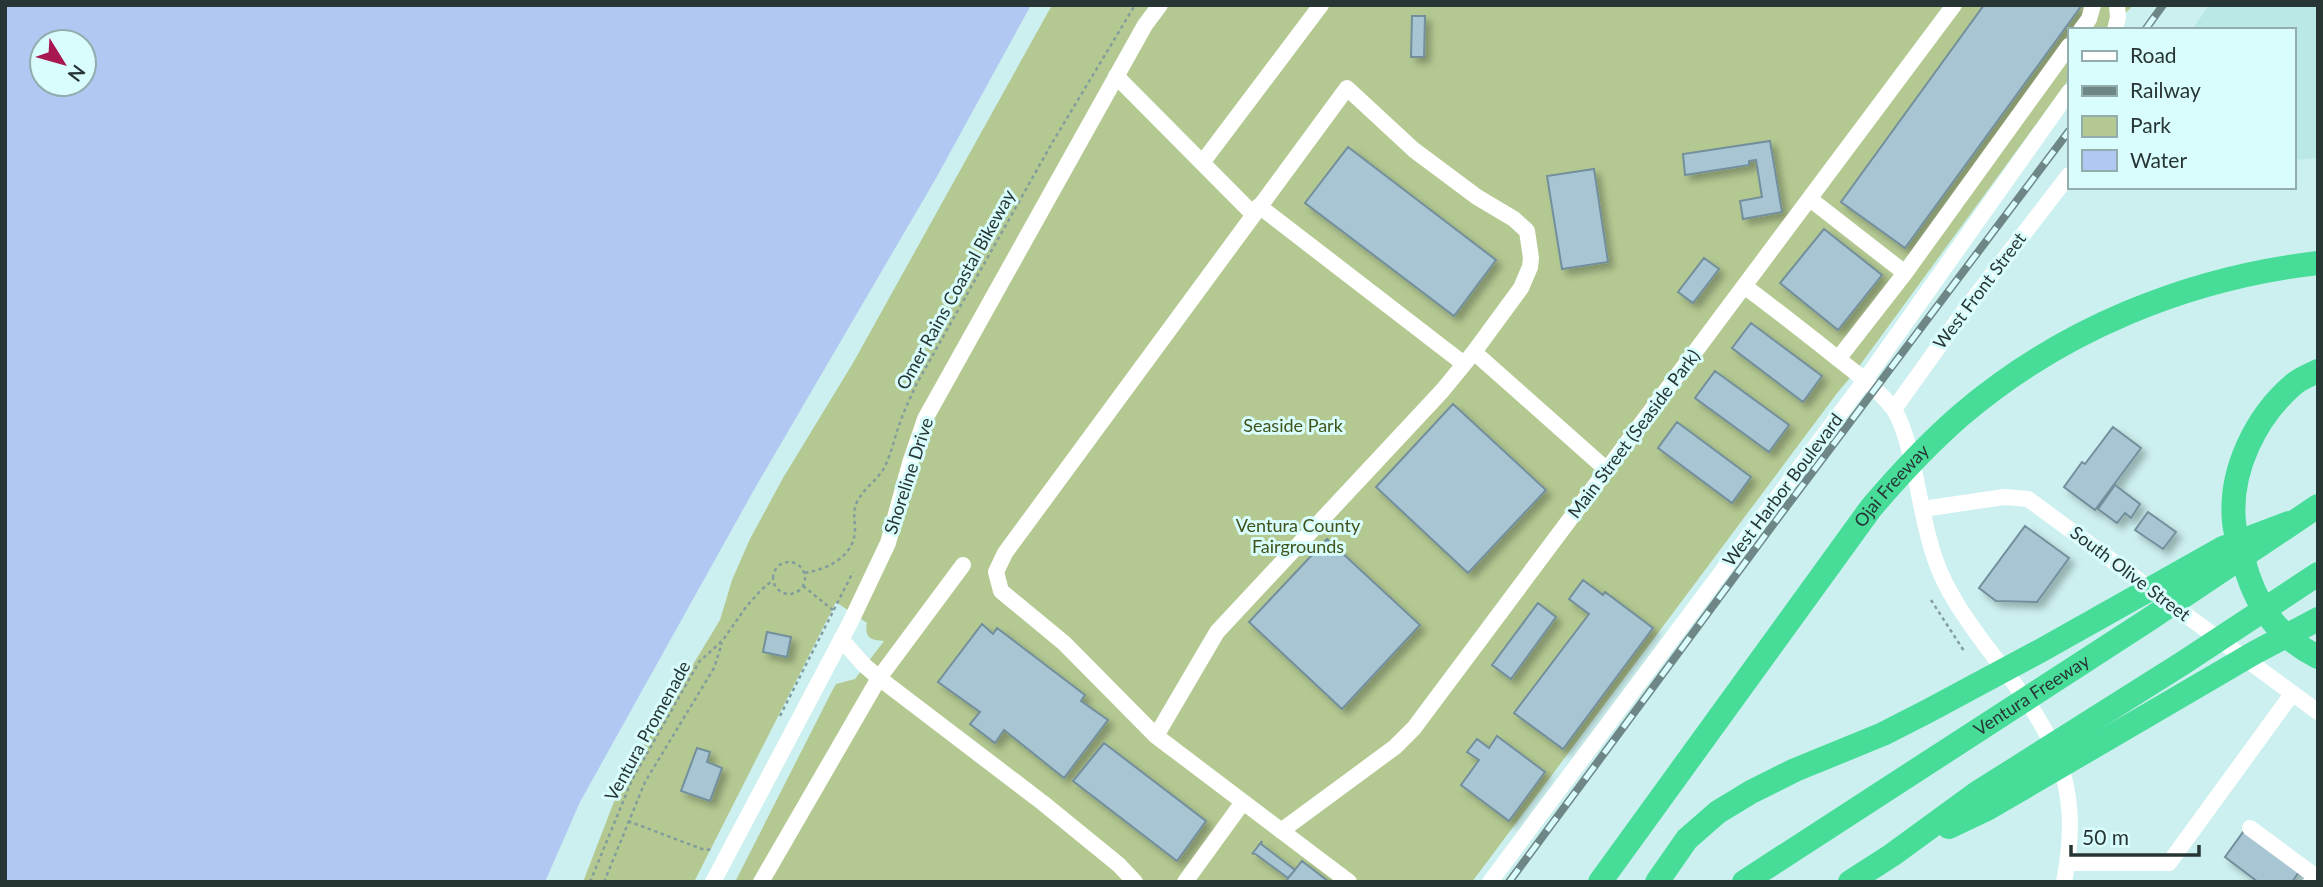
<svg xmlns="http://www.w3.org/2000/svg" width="2323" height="887" font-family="Lato,sans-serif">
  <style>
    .built { fill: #b9e8e6 }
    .green { fill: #b4c992 }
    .water { fill: #b0c8f2; fill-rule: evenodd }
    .building { fill: #a7c5d3; stroke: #738f9c; stroke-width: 2; filter: url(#shadow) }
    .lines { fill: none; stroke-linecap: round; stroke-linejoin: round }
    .path { stroke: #839d9c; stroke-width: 2.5; stroke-dasharray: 3.5 3.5; stroke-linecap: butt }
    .minor { stroke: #fff; stroke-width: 16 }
    .highway { stroke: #47dd99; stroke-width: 24 }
    .rail-casing { stroke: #6e8786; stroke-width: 8 }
    .rail { stroke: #d9fdfc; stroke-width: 5; stroke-dasharray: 16; stroke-linecap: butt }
    .labels { text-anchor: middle; stroke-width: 6; stroke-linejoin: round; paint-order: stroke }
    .street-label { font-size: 18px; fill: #273635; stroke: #d9fdfc }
    .park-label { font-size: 18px; fill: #41531a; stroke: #d9fdfc }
  </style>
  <defs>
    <filter id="shadow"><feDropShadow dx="5.5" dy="5.5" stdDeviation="3.5" flood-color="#0004"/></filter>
  </defs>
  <rect width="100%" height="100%" fill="#ccf0ef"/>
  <path class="built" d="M2209,5H2318V158L2293,160V30H2192Z"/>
  <path class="green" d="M1052,5H2133C2125,16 2113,19 2105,30H2069V79L1855,372L1838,392L1472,882H735L832,691L836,684L855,679L884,641C872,640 864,639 867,623L836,602L694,882H583L615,799L629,770L720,620L732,580L750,539L783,478L853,363Z"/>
  <path class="water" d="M5,5H1031L935,180L755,488L580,802L545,882H5ZM42,42H84V84H42Z"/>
  <path class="building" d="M1984,5H2082L1905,248L1841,202Z
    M1412,16H1425L1424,57H1411Z
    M1770,141L1782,212L1743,219L1740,201L1762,197L1756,160L1749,161V165L1685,175L1683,154Z
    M1348,147L1496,260L1454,316L1305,203Z
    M1594,169L1608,262L1562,269L1547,176Z
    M1824,229L1882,275L1838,330L1780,283Z
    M1704,258L1719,269L1693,303L1678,292Z
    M1751,323L1822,376L1803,402L1732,348Z
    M1715,371L1789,425L1769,452L1695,398Z
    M1453,404L1546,490L1468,573L1376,487Z
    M1677,422L1751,477L1732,503L1658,448Z
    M2113,427L2141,448L2095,510L2064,487L2082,462L2085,464Z
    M2115,485L2140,504L2131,518L2125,513L2117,523L2098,509Z
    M2148,512L2176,532L2163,549L2135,530Z
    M2025,526L2069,558L2037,602L1996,601L1979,588Z
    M1327,539L1420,625L1342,709L1249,622Z
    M1583,580L1603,595L1605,592L1653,628L1563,749L1514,713L1589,614L1569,599Z
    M1538,603L1556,617L1511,679L1492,665Z
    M982,624L993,634L997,628L1085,695L1081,701L1108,720L1064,778L1004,730L995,743L970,724L980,712L938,682Z
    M767,632L791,637L787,657L763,652Z
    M1497,736L1545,772L1509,821L1461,785L1479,760L1467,752L1477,739L1489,748Z
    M1104,743L1206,821L1177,861L1073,781Z
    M697,748L710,752L707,762L722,768L710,801L681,791Z
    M2246,828L2301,869L2292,882H2258L2225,857Z
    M1262,841L1261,844L1295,870L1288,878L1254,853L1252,854Z
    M1302,861L1329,882L1286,881Z"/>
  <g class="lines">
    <path class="path" d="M773 578a16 16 0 1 1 32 0a16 16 0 1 1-32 0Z
      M805,573C827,569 853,558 855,531C855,520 852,511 858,500C865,487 879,479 885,466C892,452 895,435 901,420C905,408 911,397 916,385L1052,143L1135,5
      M803,586L833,610
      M1931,600L1964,651
      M780,716L853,572
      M628,821L702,849L712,850
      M590,882L632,780L699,662L723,640L746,607L761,590L773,580
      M604,882L645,782L714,668L722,643"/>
    <path class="minor" d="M2081,30L2089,19L2093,5
      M2115,30L2118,17L2117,5
      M1116,76L1253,214
      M1202,163L1321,5
      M1810,199L1905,273L1838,359
      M1259,206L1464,364
      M1905,273L2069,46
      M1744,286C1774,308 1803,331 1832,354C1853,371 1875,386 1892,407C1898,414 1902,426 1905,435C1918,476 1921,519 1935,559C1946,591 1966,619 1986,646C2048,727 2085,774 2064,882
      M1474,352L1607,470
      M1894,409L1965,310L2069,175
      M1923,509L2004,497L2028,499L2318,712
      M841,639L864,665L879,678L1043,803L1119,865L1135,882
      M1156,736L1217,632L1442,391L1474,352L1521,288L1530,267L1531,258L1527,231L1514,219L1477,197L1414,150L1347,88L1005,553L996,572L1001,591L1064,643L1156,736L1349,882
      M2250,828L2315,876L2311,882
      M1281,831L1395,747L1414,728L1954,5
      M2068,863H2169L2292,694
      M713,882L850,623L888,543L910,463L925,419L1145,25L1160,5
      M761,882L879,678L963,565
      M1185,882L1243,802
      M1490,882L1865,380L2069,92"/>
    <g class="highway">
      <path d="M2318,371C2310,375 2301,378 2294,384C2256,416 2229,471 2234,522C2235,534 2240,546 2243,558C2254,603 2276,636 2318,657"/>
      <path d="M1949,827L1987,809L2254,653L2318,619"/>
      <path id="s1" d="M1600,882L1871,508C1899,475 1928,444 1960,416C2060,330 2187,278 2318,263"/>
      <path d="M1657,882L1687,839L1718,812L1751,792L1795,770L1883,734L1928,711L2040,651L2223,548L2289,523"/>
      <path id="s2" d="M1744,882L2148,620L2318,506"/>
      <path d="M1850,882L1892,855L1977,793L2183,663L2318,574"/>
    </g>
    <defs>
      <path id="rail" d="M2145,30L2163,5
        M1509,882L1781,514L2069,131"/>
    </defs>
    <use href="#rail" class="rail-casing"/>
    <use href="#rail" class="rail"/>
  </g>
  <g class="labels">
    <g class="street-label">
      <text transform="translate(956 290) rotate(-61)" y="6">Omer Rains Coastal Bikeway</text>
      <text transform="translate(1980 291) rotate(-53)" y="6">West Front Street</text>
      <text transform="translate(1634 434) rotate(-53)" y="6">Main Street (Seaside Park)</text>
      <text transform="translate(909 476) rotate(-72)" y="6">Shoreline Drive</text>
      <text dy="6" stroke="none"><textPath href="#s1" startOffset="492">Ojai Freeway</textPath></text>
      <text transform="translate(1783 490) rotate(-53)" y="6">West Harbor Boulevard</text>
      <text transform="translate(2130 574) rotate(37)" y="6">South Olive Street</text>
      <text dy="6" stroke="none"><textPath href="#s2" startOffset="343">Ventura Freeway</textPath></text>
      <text transform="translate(648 731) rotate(-61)" y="6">Ventura Promenade</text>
    </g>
    <g class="park-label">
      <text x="1293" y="432">Seaside Park</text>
      <text x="1298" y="532">Ventura County<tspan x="1298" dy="21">Fairgrounds</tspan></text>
    </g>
  </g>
  <rect width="2323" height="887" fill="none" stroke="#273635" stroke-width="14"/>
  <rect x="2068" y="28" width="228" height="161" fill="#d9fdfc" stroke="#92adac" stroke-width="2"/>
  <rect x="2082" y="51" width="35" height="10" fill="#ffffff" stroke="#92adac" stroke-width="2"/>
  <text x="2130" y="63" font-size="21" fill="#273635">Road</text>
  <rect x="2082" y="86" width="35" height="10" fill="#6e8786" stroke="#92adac" stroke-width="2"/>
  <text x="2130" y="98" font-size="21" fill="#273635">Railway</text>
  <rect x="2082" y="116" width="35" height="21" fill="#b4c992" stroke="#92adac" stroke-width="2"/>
  <text x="2130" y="133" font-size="21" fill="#273635">Park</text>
  <rect x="2082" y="150" width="35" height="21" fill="#b0c8f2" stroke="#92adac" stroke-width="2"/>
  <text x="2130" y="168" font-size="21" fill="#273635">Water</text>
  <g transform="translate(63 63) rotate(127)"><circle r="33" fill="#d9fdfc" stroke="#92adac" stroke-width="2"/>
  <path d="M0-5L12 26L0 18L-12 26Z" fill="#a91750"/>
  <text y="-10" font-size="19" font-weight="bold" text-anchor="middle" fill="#273635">N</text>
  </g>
  <path d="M2071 845v10h128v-10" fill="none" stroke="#273635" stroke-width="3.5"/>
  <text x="2082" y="845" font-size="21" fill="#273635" stroke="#d9fdfc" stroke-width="5" paint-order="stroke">50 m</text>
</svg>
